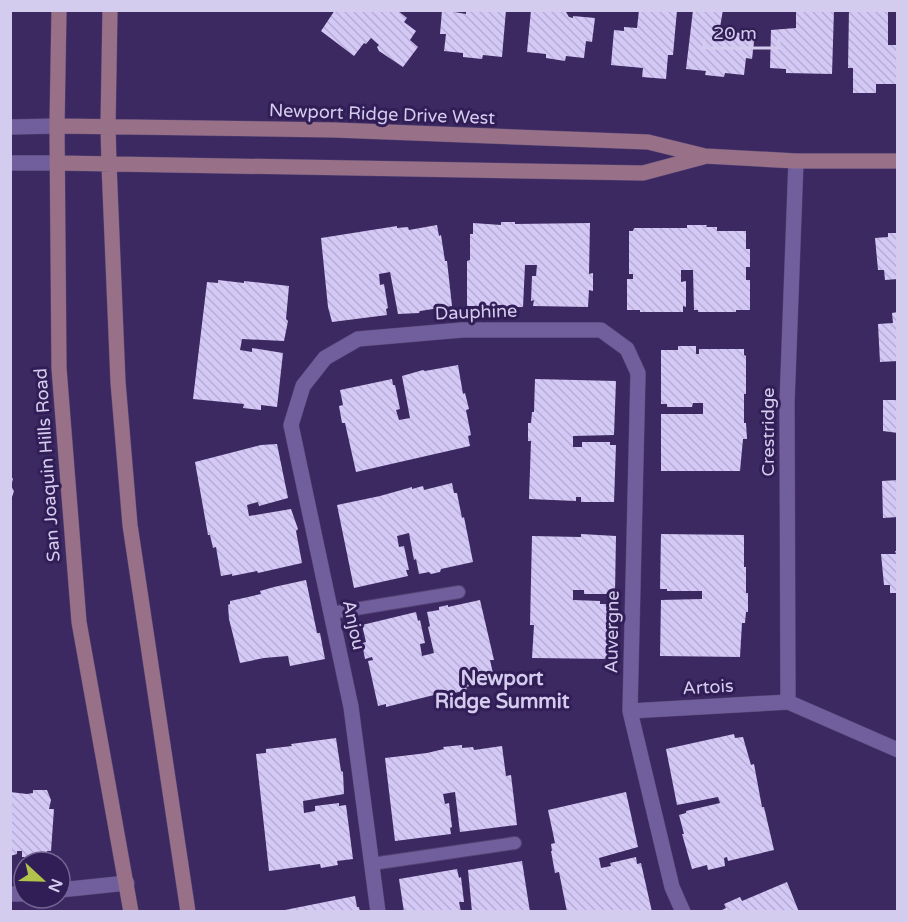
<svg xmlns="http://www.w3.org/2000/svg" width="908" height="922" font-family="'Varela Round',sans-serif">
  <style>
    .building { fill: url(#building-back-hatch) }
    .lines { fill: none; stroke-linecap: round; stroke-linejoin: round }
    .lane-casing { stroke: #554374; stroke-width: 14 }
    .street-casing { stroke: #554374; stroke-width: 16 }
    .secondary-casing { stroke: #554374; stroke-width: 16 }
    .lane { stroke: #715f9d; stroke-width: 12 }
    .street { stroke: #715f9d; stroke-width: 15 }
    .secondary { stroke: #987188; stroke-width: 15 }
    .labels { text-anchor: middle; stroke-width: 6; stroke-linejoin: round; paint-order: stroke }
    .street-label { font-size: 18px; fill: #d4ccee; stroke: #321e56 }
    .neighbourhood-label { font-size: 20px; font-weight: bold; fill: #d4ccee; stroke: #321e56 }
  </style>
  <defs>
    <pattern id="building-back-hatch" width="6" height="6" patternUnits="userSpaceOnUse" patternTransform="scale(1.5)"><rect width="6" height="6" fill="#d4c9f6"/><path d="M-1 5l2 2M0 0l6 6M5-1l2 2" fill="none" stroke="#b6add3"/></pattern>
  </defs>
  <rect width="100%" height="100%" fill="#3c2961"/>
  <path class="building" d="M335,10H397L407,18L404,22L416,31L410,40L418,47L403,67L379,51L377,47L379,45L371,38L366,44L364,43L354,56L321,31Z
    M442,10L466,14V10H506L502,57L483,55L482,59L463,57V53L444,51L446,34H440Z
    M531,10H561L566,12L569,17L573,18V16L595,18L592,42L586,41L584,58L566,56L565,61L546,58V54L527,52Z
    M639,10H677L673,55H668L666,79L642,77L643,68L611,65L614,30L624,31V27L637,28Z
    M693,10H723L720,27L728,32L755,34L752,59L746,58L744,75L725,73L724,77L705,75L706,71L686,69Z
    M796,10H834L832,74L786,73V69L770,68L771,30L796,28Z
    M849,10H888V45H898V84H876V93H853V68H848Z
    M501,222H515V224L590,223L589,274L593,273V291L589,290L588,307L533,306L534,300L531,301L532,276H536L537,265H525L523,307H513L511,309H501L500,306H467V261L470,260V234H473V223L501,225Z
    M437,225L439,236L441,235L445,261H447L452,306L420,311L419,313L398,314L390,272L379,274L380,285L384,284L388,308L386,309L387,315L332,322L328,307L321,238L397,226V228L408,227L409,230Z
    M687,225H707L706,227H717V231H746V249H750V267H746V280H750V310H736V312H698V310H694L693,270H681V282L686,281V307L683,306V312H640V310H627V279H633V274H629V231H633L634,228H687Z
    M888,233H898V279L885,280L884,270H878L875,238L888,237Z
    M218,280L244,283V281L289,286L286,319L288,321L284,341L242,339L240,350L252,352V348L283,353L277,407L261,405V410L243,408L244,404L193,399L207,282L218,283Z
    M898,312V361L880,362L878,324L893,323L892,313Z
    M678,346H696V354H699V349H744V355L746,356V394H744V423H746L747,439H743L740,471H661V414H703V403H693L692,407H667V404H661V350H678Z
    M458,365L463,394L465,393L469,409L466,410L471,435L468,436L470,446L356,472L345,423H342L339,406L343,405L340,390L392,379L393,385H395L400,409L396,410L399,420L410,418L402,376L423,370L425,371Z
    M535,379L616,381L614,435L573,436V447H582V442H610V445H616L614,502H581V497H576V501L529,499L531,441H528V423H531L532,412H534Z
    M883,400H898V433L883,431Z
    M277,444L288,498L259,506L258,502L247,505L249,516L291,509L298,529L296,531L302,563L258,573L257,571L232,576V574L221,576L216,547L213,548L210,535H208L195,462L261,445Z
    M10,475L13,479L11,486L14,491L11,500Z
    M898,480V517L883,518L882,481Z
    M452,483L454,493H457L462,518L464,517L473,562L441,569L440,572L431,574L429,572L419,574L416,559L414,560L409,533L397,536L399,547L404,546L409,570H406L408,576L354,588L337,505L380,496L412,487V489L423,486L424,490Z
    M581,534L616,536L615,592H609V594H584V590H573V600L600,601V604H614L613,608H615V644H612V659L532,658L534,625H530L532,536L581,537Z
    M661,534L744,535V567H746V593H748V612H746L745,623H742L740,657L660,656L661,600L702,599V591H667V589H660Z
    M895,551H898V593H890V585H884L881,554H896Z
    M306,580L317,633H320L325,659L290,666L288,656L264,658L240,663L229,619L228,605L230,604V601L261,594L260,591L274,587Z
    M480,600L494,660H490L494,678L466,687L467,690L454,693V690L386,707V704L378,706L368,661L373,660L372,657L365,659L362,643L366,642L362,625L416,612L418,621L420,620L425,643L420,644L422,656L434,653L428,627L430,626L427,612L439,610V607L448,605V607Z
    M734,734L735,738L743,737L751,765L754,764L762,807H764L774,850L728,861L727,857L724,858L725,866L708,870L707,865L692,869L682,834H684L679,815L686,813V811L720,803L718,797L677,805L666,749Z
    M336,738L341,771L343,772L344,794L303,801L304,813L315,811V806L339,803V806L346,805L353,859L337,861L338,865L321,868L320,864L269,871L256,754L266,753V749L292,746L291,744Z
    M462,745V748L473,747L474,750L502,746L506,776L511,775L517,825L460,832L455,792L443,794L445,804L449,803L452,827L450,828L451,834L395,841L385,758L427,753L444,749L443,747Z
    M33,790H47L51,800L49,809H54L51,851H47V857H22V851H17V854L10,856V792L27,794L33,793Z
    M626,792L638,847L599,858L601,868L611,866L610,863L636,857L637,864L641,863L652,912H567L559,872L555,873L551,851H552L551,844L555,843L548,810Z
    M522,861L530,912H472L468,870Z
    M457,869L459,878L461,877L464,902H459L461,912H404L399,879Z
    M787,882L799,912H718L726,908L724,904L740,897L742,901Z
    M355,896L357,907H359L360,912H275Z"/>
  <g class="lines">
    <defs>
      <path id="lane" d="M331,613L459,592
        M372,864L515,843"/>
      <path id="street" d="M10,127L57,126
        M10,163H57
        M788,702L787,403L796,161
        M630,711L788,702L898,750
        M60,890L127,883
        M10,894H24
        M378,912L351,707L291,425L303,386L325,358L358,339L462,330H601L627,349L638,373L630,711L672,887L683,912"/>
      <path id="secondary" d="M59,10L57,126L59,368L79,622L131,912
        M110,10L108,126L109,164L118,382L130,525L188,912
        M57,126L335,130L648,142L705,156L796,161H898
        M57,163L643,173L703,157"/>
    </defs>
    <use href="#lane" class="lane-casing"/>
    <use href="#street" class="street-casing"/>
    <use href="#secondary" class="secondary-casing"/>
    <use href="#lane" class="lane"/>
    <use href="#street" class="street"/>
    <use href="#secondary" class="secondary"/>
  </g>
  <g class="labels">
    <g class="street-label">
      <text transform="translate(382 114) rotate(2)" y="6">Newport Ridge Drive West</text>
      <text transform="translate(476 312) rotate(-2)" y="6">Dauphine</text>
      <text transform="translate(768 432) rotate(-90)" y="6">Crestridge</text>
      <text transform="translate(47 465) rotate(-94)" y="6">San Joaquin Hills Road</text>
      <text transform="translate(354 625) rotate(78)" y="6">Anjou</text>
      <text transform="translate(612 632) rotate(-89)" y="6">Auvergne</text>
      <text transform="translate(708 687) rotate(-3)" y="6">Artois</text>
    </g>
    <g class="neighbourhood-label">
      <text x="502" y="685">Newport<tspan x="502" dy="23">Ridge Summit</tspan></text>
    </g>
  </g>
  <rect width="908" height="922" fill="none" stroke="#d4ccee" stroke-width="24"/>
  <g transform="translate(42 880) rotate(112)"><circle r="28" fill="#321e56" stroke="#736493" stroke-width="1.5"/>
  <path d="M0-4.5L10 22L0 15L-10 22Z" fill="#b2c34b"/>
  <text y="-9" font-size="16" font-weight="bold" text-anchor="middle" fill="#d4ccee">N</text>
  </g>
  <path d="M704 39v9h75v-9" fill="none" stroke="#d4ccee" stroke-width="3"/>
  <text x="713" y="39" font-size="18" fill="#d4ccee" stroke="#321e56" stroke-width="4.5" paint-order="stroke">20 m</text>
</svg>
